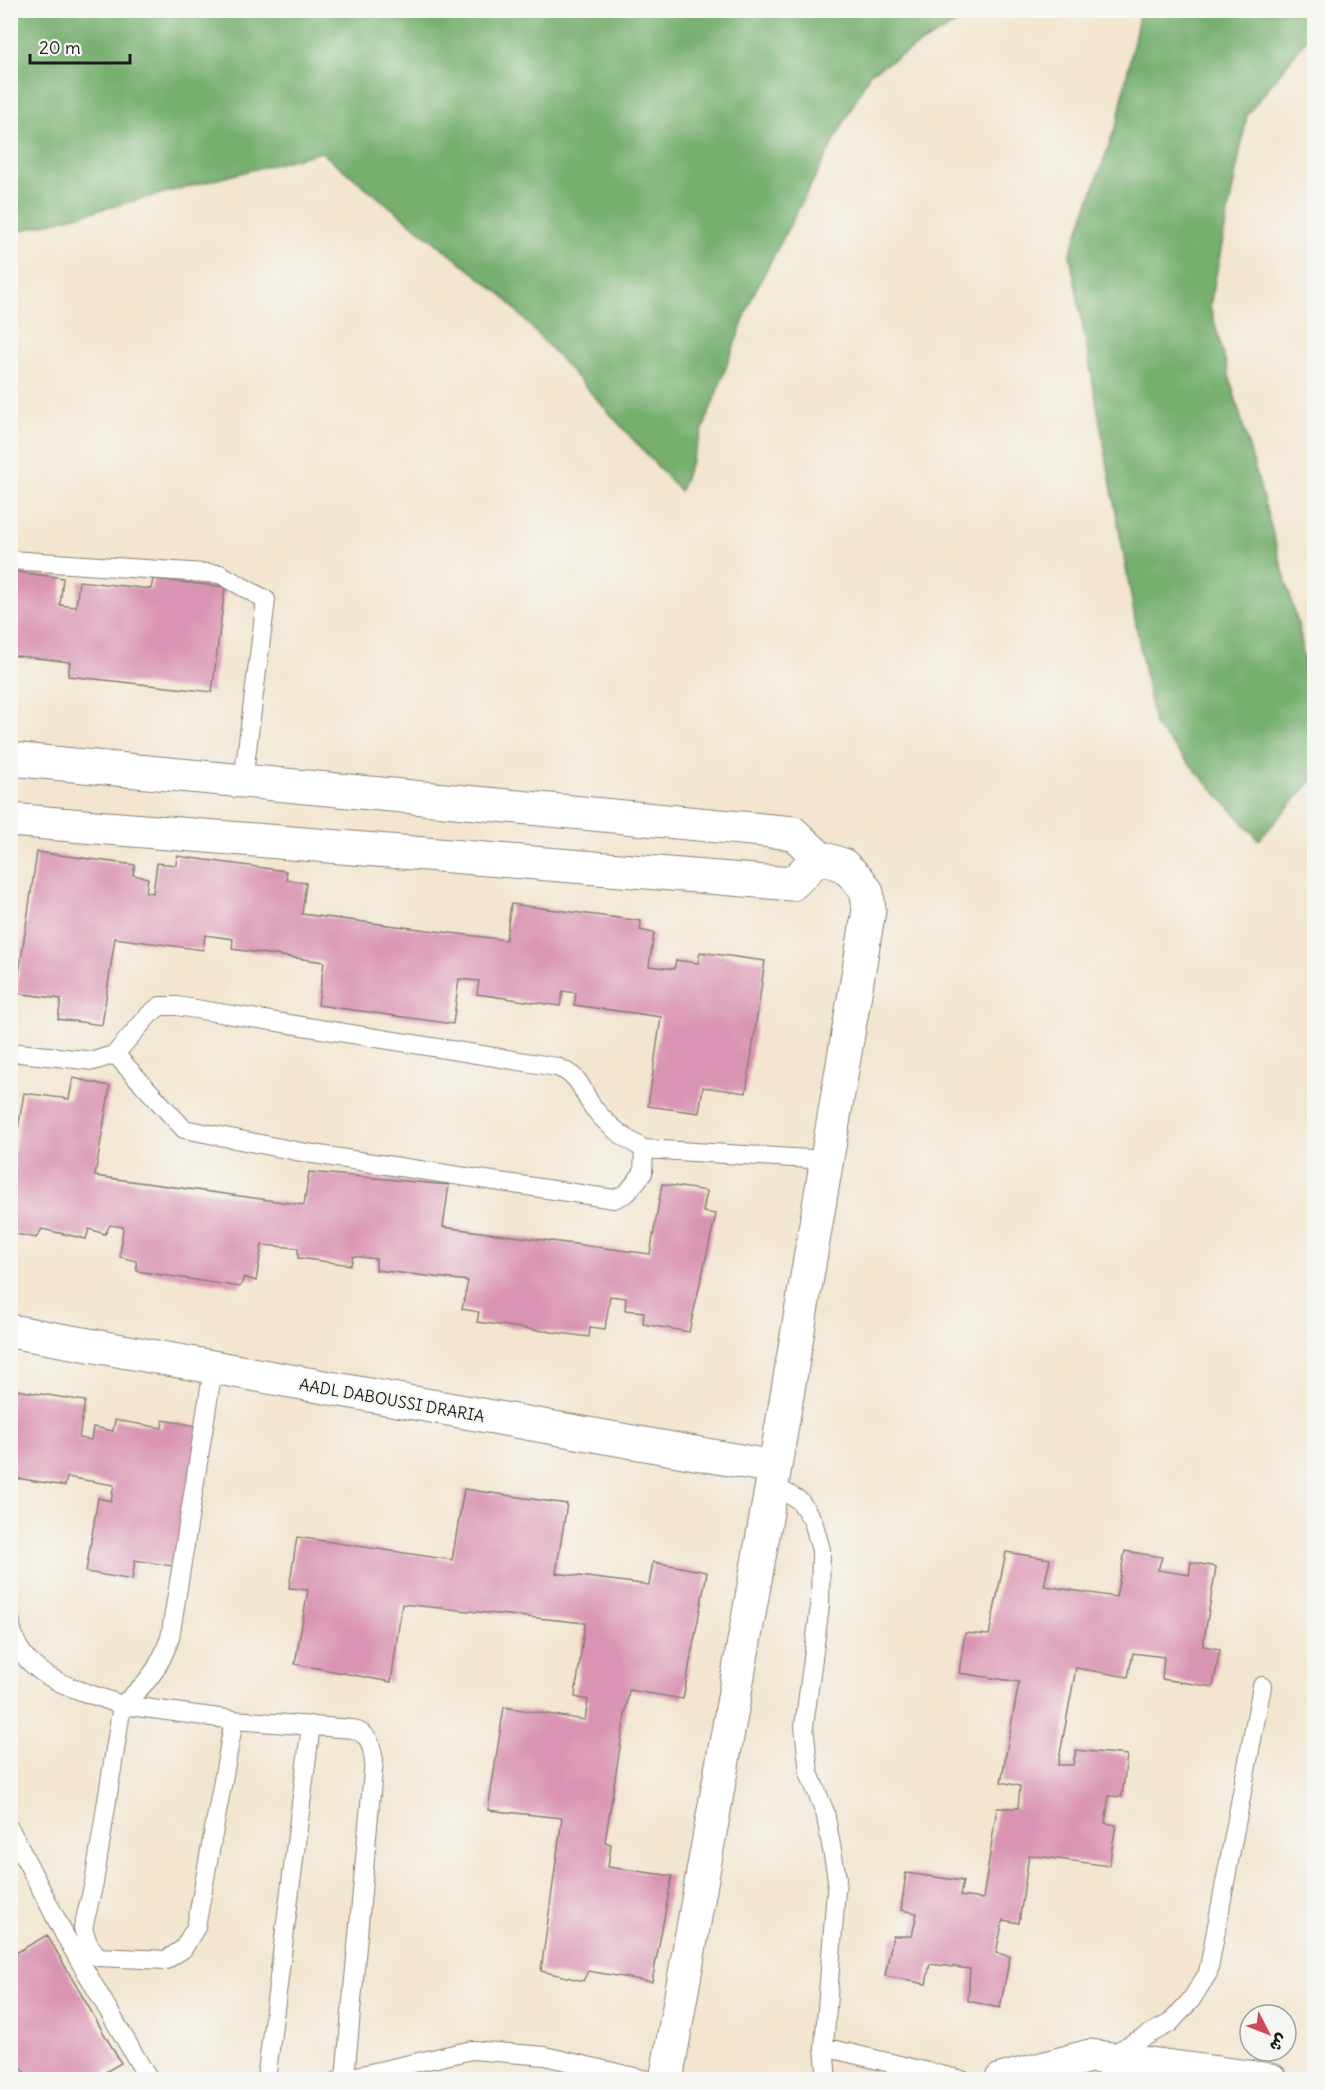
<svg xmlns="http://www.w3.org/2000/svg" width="1325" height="2090" font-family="Delius,'Playpen Sans Arabic',sans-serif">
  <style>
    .forest { fill: #76af6e; stroke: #496645; stroke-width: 1.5 }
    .building { fill: #da94b3 }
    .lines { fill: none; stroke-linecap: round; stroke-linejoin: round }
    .lane-casing { stroke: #888076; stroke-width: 20 }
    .street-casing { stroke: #888076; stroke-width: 35 }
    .lane { stroke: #fff; stroke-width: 18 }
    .street { stroke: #fff; stroke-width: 33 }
    .labels { text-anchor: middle; stroke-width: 4.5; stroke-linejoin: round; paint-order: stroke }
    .street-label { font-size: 16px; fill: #1c1c1c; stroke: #f6f6f2 }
  </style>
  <rect width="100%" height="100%" fill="#f6f6f2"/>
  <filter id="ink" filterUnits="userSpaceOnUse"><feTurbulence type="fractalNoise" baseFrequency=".0167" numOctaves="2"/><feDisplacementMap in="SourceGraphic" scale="12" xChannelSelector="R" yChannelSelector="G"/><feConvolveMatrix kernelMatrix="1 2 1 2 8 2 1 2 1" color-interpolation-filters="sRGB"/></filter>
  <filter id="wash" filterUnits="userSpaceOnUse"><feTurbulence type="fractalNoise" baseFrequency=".008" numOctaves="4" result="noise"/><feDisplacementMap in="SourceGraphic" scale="24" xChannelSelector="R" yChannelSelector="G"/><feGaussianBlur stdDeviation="1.35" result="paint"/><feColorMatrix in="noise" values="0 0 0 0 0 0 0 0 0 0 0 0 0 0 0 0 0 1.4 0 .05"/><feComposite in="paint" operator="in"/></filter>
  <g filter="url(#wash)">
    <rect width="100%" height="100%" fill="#f3e5cf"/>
    <path class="forest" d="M11,10H977V11L870,73L753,295L680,491L503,296L321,152L11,233Z
      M1140,10L1314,11V26L1311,33L1247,115L1210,306L1300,632L1314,729V778L1259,840L1154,725L1070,254L1118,120Z"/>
    <g id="blocks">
      <path class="building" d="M10,571L63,578L60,605L76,607L79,581L151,589L153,579L225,587L212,692L68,676L70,662L10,655Z
        M37,852L135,865L133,875L148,878L146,892L153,893L157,863L176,865L177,856L286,871L287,880L306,883L302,914L506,940L511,904L641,921L640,930L654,933L649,966L674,969L676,960L698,963L700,952L765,961L746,1093L703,1087L699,1113L648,1106L661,1017L574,1005L576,993L563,991L560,1006L477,994L479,981L459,979L453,1024L318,1005L324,962L232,949L233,939L205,935L203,950L115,938L102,1025L58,1019L61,999L16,993Z
        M73,1078L110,1086L95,1176L304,1205L309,1172L449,1185L443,1227L650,1254L662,1184L707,1191L703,1212L716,1214L689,1332L643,1324L644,1312L625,1310L626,1298L610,1296L605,1329L590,1327L589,1337L477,1322L479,1312L462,1309L468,1281L376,1270V1259L353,1256L351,1265L298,1258V1248L262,1245L256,1281L244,1277L240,1287L137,1271L136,1261L120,1257L123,1227L110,1225L105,1234L89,1229L86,1239L42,1229L36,1238L10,1233V1177L24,1093L69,1099Z
        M10,1389L85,1401L79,1438L91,1440L93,1427L113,1431L115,1420L162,1428L163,1420L203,1427L178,1567L135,1560L132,1580L86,1572L98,1498L111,1501L114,1485L67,1477L65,1486L10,1477Z
        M464,1489L567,1504L556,1573L649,1585L653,1562L707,1572L683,1699L629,1690L605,1842L611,1844L608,1867L672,1876L652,1982L588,1971L583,1981L541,1971L562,1818L488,1810L504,1707L585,1720L588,1700L575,1697L585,1623L402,1604L391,1682L295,1664L308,1590L289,1588L297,1537L452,1560Z
        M1125,1551L1162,1557L1158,1570L1189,1575L1191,1562L1216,1567L1203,1646L1220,1649L1213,1687L1162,1679L1164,1657L1133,1653L1128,1677L1076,1668L1058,1765H1073L1076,1750L1127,1755L1122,1797L1109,1796L1105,1823L1116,1825L1109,1866L1029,1855L1019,1923L1003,1920L996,1953L1010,1956L1000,2008L968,2001L970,1969L930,1964L926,1984L885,1976L893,1936H912L917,1913L901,1910L906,1873L963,1881L960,1896L983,1899L997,1808H1018L1020,1786L1001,1782L1019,1682L959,1673L965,1633L989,1635L1006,1552L1050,1559L1044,1586L1116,1597Z
        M47,1935L121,2063L92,2080H29L10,2048V1943L16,1953Z
        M422,2074L423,2080H396V2078Z"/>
    </g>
  </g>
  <g filter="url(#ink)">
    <use href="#blocks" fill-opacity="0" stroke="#888076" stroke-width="1.5"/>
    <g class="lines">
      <defs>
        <path id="lane" d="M10,560L220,574L266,600L243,781
          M10,1052L94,1061L115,1054L149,1015L160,1006H177L557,1067C586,1079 579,1091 596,1111C609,1127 626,1139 644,1149L827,1160
          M115,1054L184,1129L306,1153L614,1199L627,1193L643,1173L644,1149
          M771,1490L783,1491L800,1501L813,1521L821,1550L820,1606L804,1726L809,1773L825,1812L837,1878L824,2047L827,2080
          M10,1618C15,1678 76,1688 122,1705C148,1682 158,1671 170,1638L213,1369
          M234,1720L196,1927L183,1949L166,1960L98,1957L88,1943L83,1928L94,1883L122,1705L234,1720L353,1729C371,1736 370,1742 374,1760L345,2078
          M10,1829L64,1934L149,2080
          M824,2047L962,2080
          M1109,2056L1170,2023L1191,2000L1208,1973L1262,1686
          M266,2080L311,1725
          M339,2080L472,2050L545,2056L647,2080"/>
        <path id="street" d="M10,759L793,833L819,857L843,865L858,879L867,892L869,910L771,1490L666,2080
          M10,820L792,884L819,857
          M10,1331L774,1467
          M1001,2080L1090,2056L1271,2080"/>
      </defs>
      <use href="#lane" class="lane-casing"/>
      <use href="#street" class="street-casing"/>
      <use href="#lane" class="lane"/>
      <use href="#street" class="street"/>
    </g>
  </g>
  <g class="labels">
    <g class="street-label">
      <text transform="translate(392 1400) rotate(10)" y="6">AADL DABOUSSI DRARIA</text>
    </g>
  </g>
  <rect width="1325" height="2090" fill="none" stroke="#f6f6f2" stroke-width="36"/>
  <g transform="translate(1268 2033) rotate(132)"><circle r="28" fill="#f6f6f2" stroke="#9f9f9c" stroke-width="1.5"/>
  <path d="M0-4.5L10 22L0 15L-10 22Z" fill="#d1495b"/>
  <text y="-9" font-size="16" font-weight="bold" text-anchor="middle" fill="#1c1c1c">ش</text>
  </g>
  <path d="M30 54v9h100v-9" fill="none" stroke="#1c1c1c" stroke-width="3"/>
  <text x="39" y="54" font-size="18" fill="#1c1c1c" stroke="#f6f6f2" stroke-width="4.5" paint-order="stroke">20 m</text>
</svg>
